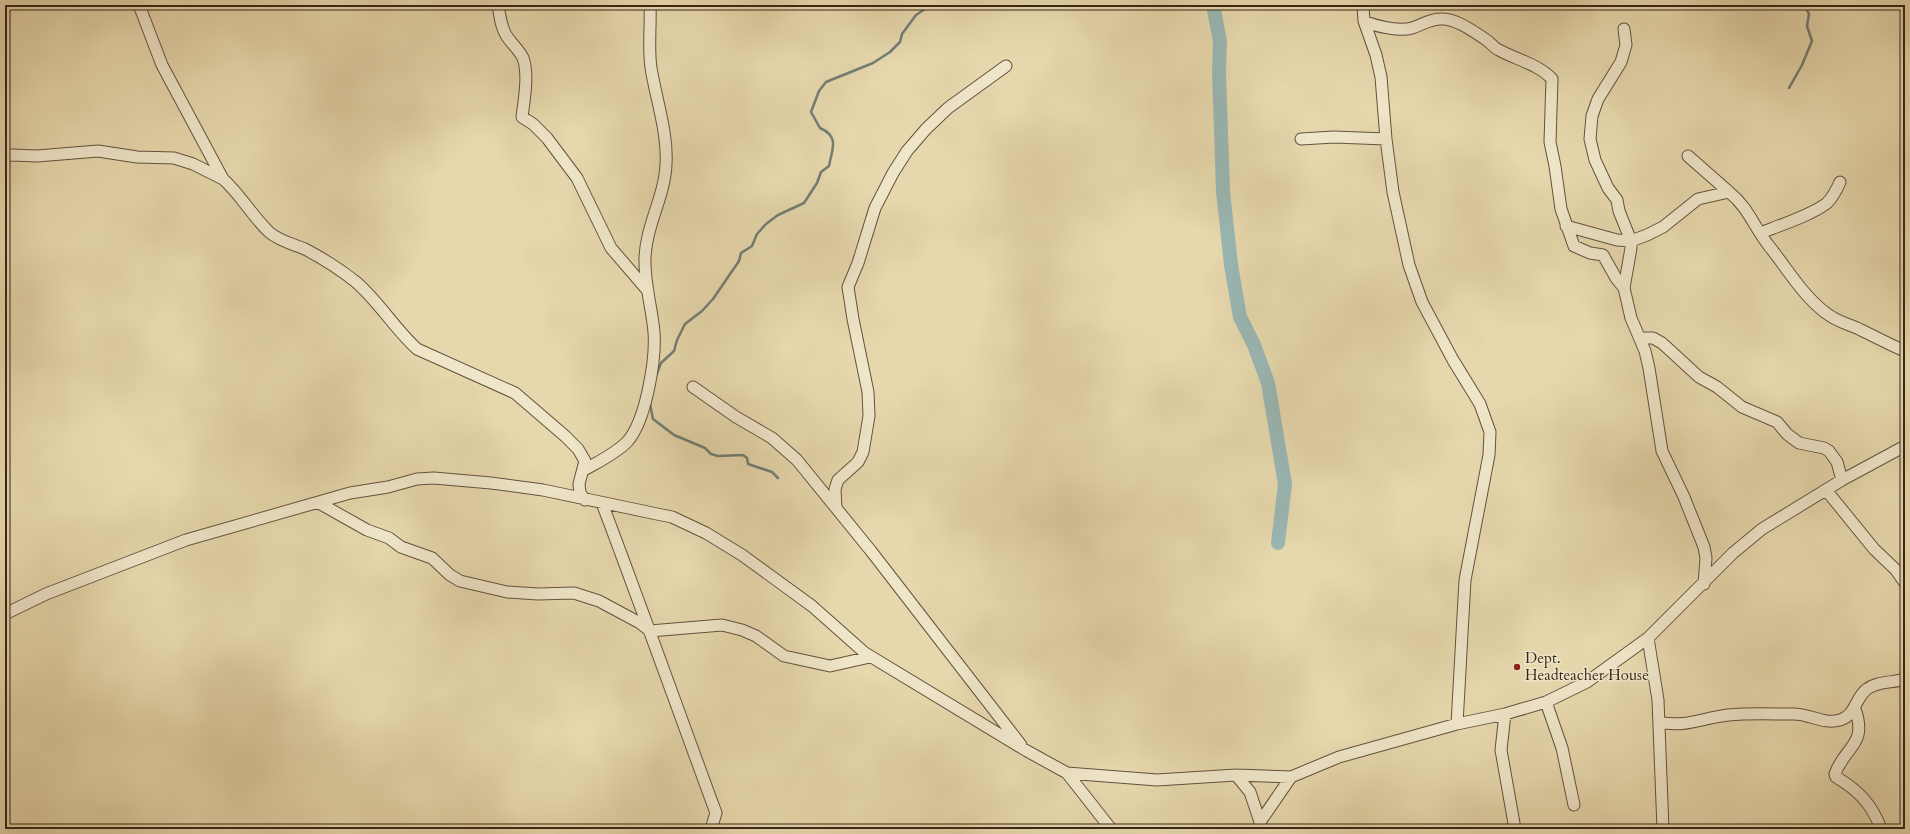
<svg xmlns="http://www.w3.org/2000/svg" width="1910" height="834" font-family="Cardo,serif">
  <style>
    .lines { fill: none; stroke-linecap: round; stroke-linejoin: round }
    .stream { stroke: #727d75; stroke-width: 2.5 }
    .river { stroke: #99b7b3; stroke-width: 14 }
    .minor-casing { stroke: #63523e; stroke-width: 13 }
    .minor { stroke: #efe5c9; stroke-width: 11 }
    .poi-dot { fill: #8f2418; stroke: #efe5c9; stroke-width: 1.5 }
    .labels { text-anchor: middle; stroke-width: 3; stroke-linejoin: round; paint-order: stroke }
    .poi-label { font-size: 15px; fill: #372619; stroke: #efe5c9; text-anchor: start }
  </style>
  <rect width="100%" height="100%" fill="#e6d7ac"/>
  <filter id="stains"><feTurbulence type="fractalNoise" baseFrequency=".005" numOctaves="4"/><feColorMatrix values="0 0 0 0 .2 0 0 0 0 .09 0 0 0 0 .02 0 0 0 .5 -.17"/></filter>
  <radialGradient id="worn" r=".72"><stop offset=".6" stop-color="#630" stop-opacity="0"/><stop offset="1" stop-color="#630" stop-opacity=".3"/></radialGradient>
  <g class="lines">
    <path class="stream" d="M1789,88L1802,65L1812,41L1807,26L1809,14L1804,5
      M656,376L661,363L674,351L677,340L685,324L702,311L713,299L739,261L741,253L752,246L757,234L766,224L778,215L804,203L817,183L821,172L829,166C832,149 840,137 820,128L811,112L819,91L826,82L873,63L890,52L900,42L902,34L916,15L931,5
      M650,404L653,419L674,435L705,448L711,454L718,456L743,455L747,458L748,464L772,472L778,478"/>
    <path class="river" d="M1213,5L1220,41L1219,72L1223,191L1231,265L1240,317L1254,345L1268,383L1285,484L1278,543"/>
    <defs>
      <path id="minor" d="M139,5L162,65L223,179C241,195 252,216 269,232C279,241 293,244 305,249C322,258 341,270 356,282C379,302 395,329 417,349L515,393L565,436L578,449L585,461L579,484L580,493L585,500
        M498,5C500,16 501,29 508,38C513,45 519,50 523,58C529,74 524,101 522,117L533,124L547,138L577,178L611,248L648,291
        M1363,5L1364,21L1376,55L1381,77L1386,139L1393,192L1409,265L1422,302L1453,360L1480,404L1490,432L1489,455L1465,580L1457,724
        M1364,21C1375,26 1400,32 1412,28C1422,25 1429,19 1441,19C1455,18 1473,31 1485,39C1490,42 1494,48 1499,50C1517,60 1538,64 1552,79L1550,142L1555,166L1561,209L1574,246L1590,253L1603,255L1616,278L1624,288L1631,318L1645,351L1649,368L1662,451L1684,497L1704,547L1706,558L1704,584
        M1301,139L1334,137L1386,139
        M5,156L11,155L37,156L98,151L137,157L174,158L193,164L223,179
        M1688,156L1729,192
        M1566,226L1617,240L1631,241L1647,235L1663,227L1698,199L1729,192C1748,207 1754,227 1769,246C1787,268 1802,295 1826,313C1837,322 1849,324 1861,330C1876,337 1890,345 1905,351
        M1760,233C1778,226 1812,215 1827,203C1833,197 1837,189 1840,182
        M1624,288L1631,248V241L1619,211L1617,200L1608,188L1595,160L1590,139L1592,116L1598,99L1621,62L1626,45L1624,29
        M1640,338H1653L1662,343L1699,377L1717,387L1742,407L1777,422L1787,434L1799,443L1824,448L1829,451L1837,462L1842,480
        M693,387L736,417L772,438L797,460L871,551L1021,745
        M584,470C598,462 615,454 627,442C646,421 656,360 654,332C652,308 644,283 645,258C646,225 665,196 666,164C668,133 656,99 651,68C648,48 651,26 650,5
        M1826,490L1874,549L1896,570L1905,583
        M319,503L367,530L389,538L401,547L432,558L450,575L460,581L507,592L538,594L574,593L599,601L640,623L650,631L722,625L742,630L756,636L784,656L830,666L870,657
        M602,503C641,606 678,710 716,813L711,829
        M836,508L835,489L838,480L858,462L863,452L869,416L868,392L853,319L848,287L858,263L875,208L893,173L907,151L926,129L948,108L1006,66
        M5,614L46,594L186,540L350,493L388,487L417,479L434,478L491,483L543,490L657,514L672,517L706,533L742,555L812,606L865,653L1027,751L1067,773L1157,780L1236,775L1291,777
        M1648,638L1658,700L1663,829
        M1546,702L1562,748L1574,805
        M1855,709C1868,745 1845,746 1835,774L1836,777C1858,790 1872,804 1881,829
        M1505,714L1501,750L1515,829
        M1659,722C1685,728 1702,718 1728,715C1749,713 1771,714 1792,714C1809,713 1823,725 1840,720C1856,715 1855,698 1867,689C1877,681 1893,683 1905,679
        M1067,773L1111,829
        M1236,775L1250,792L1260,822
        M1259,829L1260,822L1291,777L1339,757L1457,724L1505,714L1546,702L1587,682L1648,638L1733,553L1762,529L1842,480L1905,446"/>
    </defs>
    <use href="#minor" class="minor-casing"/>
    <use href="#minor" class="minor"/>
  </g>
  <circle class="poi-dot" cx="1517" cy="667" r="4"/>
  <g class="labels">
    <g class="poi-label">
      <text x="1525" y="663">Dept.<tspan x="1525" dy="17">Headteacher House</tspan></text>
    </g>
  </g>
  <rect width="1910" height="834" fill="none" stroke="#e6d7ac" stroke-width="20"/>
  <rect x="6" y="6" width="1898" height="822" fill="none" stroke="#372619" stroke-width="2"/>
  <rect x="10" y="10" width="1890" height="814" fill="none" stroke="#372619"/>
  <rect width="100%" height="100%" filter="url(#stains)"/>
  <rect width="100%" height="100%" fill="url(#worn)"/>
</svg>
